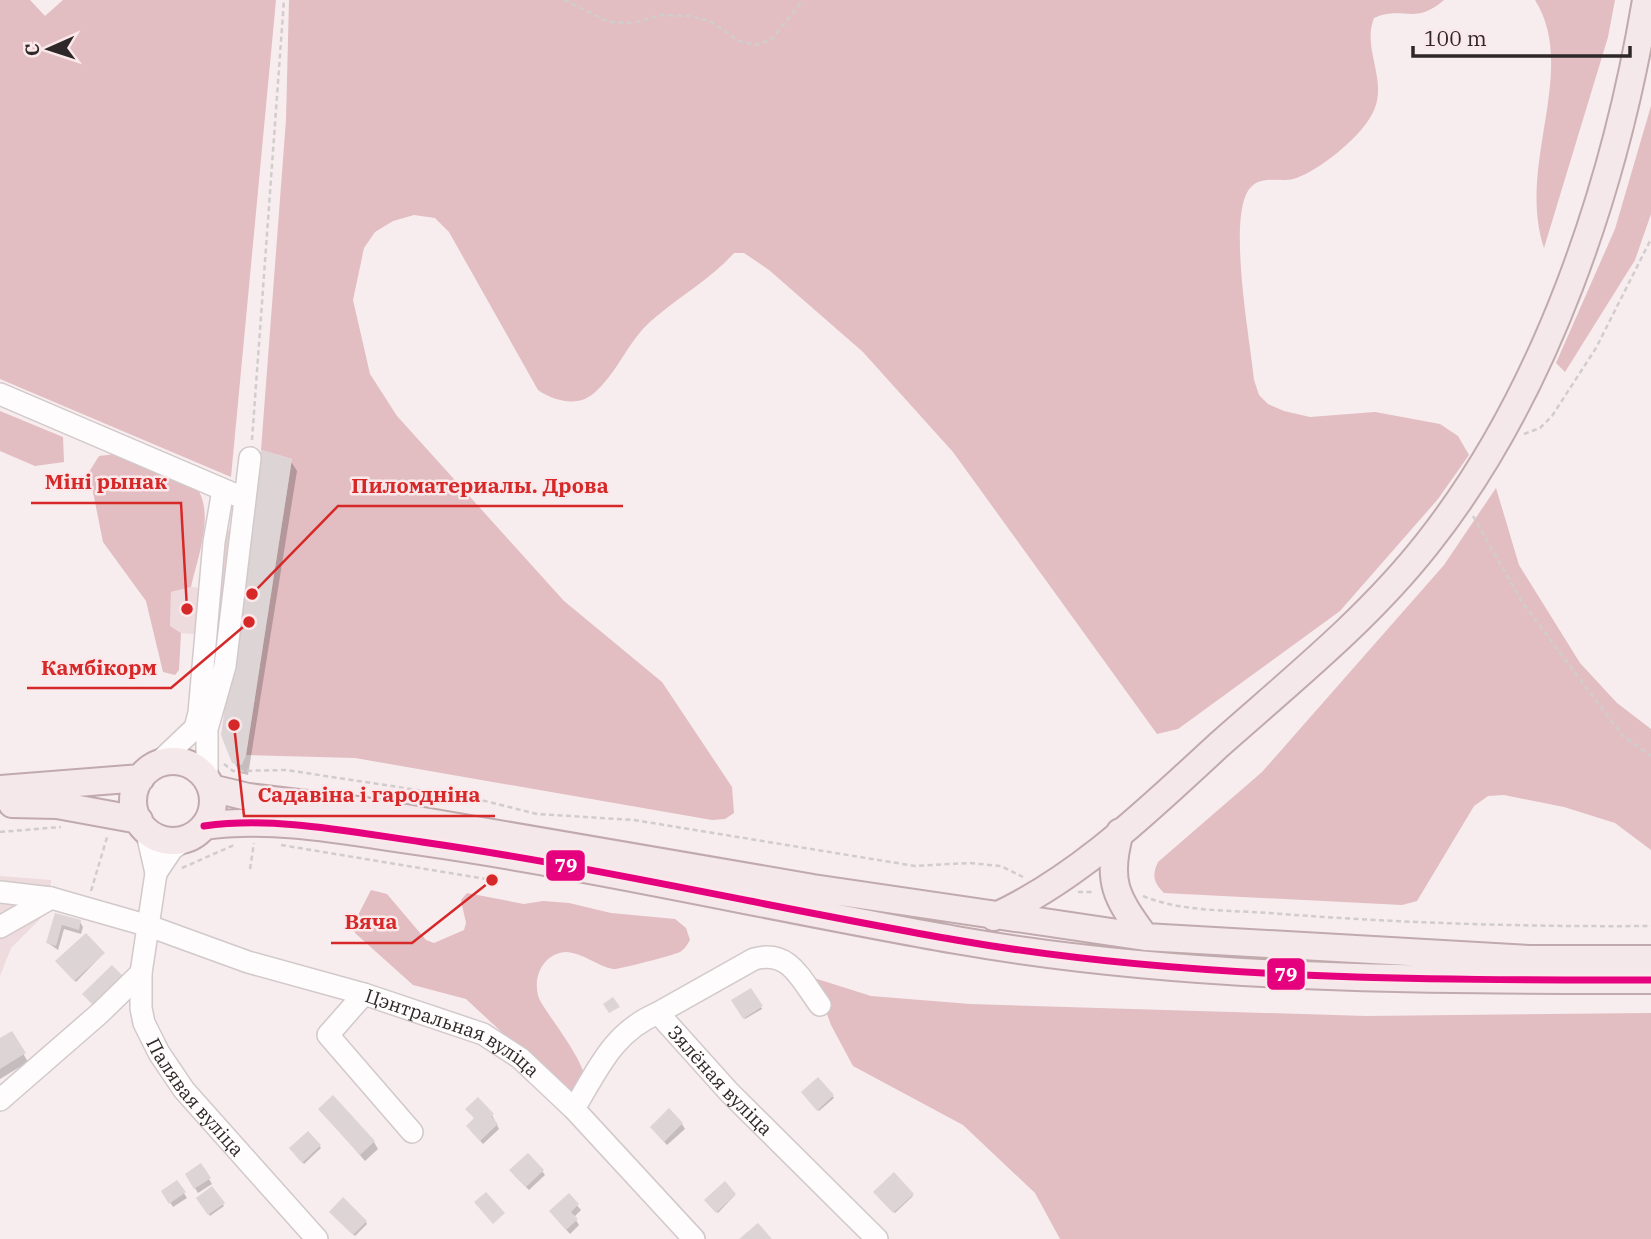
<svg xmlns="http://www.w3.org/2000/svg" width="1651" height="1239" font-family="'IBM Plex Serif',serif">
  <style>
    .built { fill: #eedbdd }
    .green { fill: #eaced1 }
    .forest { fill: #e2bdc1 }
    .shadow { fill: #0003 }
    .building { fill: #ddd4d5 }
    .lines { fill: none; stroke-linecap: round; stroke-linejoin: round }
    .minor-casing { stroke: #d2c9cb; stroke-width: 24 }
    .major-casing { stroke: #c0aaad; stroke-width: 30 }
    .path { stroke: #d1cdcd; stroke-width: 2.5; stroke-dasharray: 5 3.5; stroke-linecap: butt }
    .minor { stroke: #fefcfc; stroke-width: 21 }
    .major { stroke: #f4e8ea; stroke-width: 26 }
    .bus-1-casing { stroke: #fbe8ea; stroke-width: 12 }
    .bus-1 { stroke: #e5007d; stroke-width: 7 }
    .labels { text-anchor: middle; stroke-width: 5; stroke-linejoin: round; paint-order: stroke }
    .street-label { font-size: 19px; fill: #2e2728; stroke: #fbe8ea }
    .leader { fill: none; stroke: #d62828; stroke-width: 2.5 }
    .callout-dot { fill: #d62828; stroke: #fbe8ea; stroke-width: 2.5 }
    .callout-label { font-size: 21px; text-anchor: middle; font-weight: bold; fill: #d62828; stroke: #fbe8ea; stroke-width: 5; stroke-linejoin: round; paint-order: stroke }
    .line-badge { stroke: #fbe8ea; stroke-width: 2.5 }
    .badge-label { font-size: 19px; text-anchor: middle; font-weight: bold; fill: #fff }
  </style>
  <rect width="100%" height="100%" fill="#f7ecee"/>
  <path class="built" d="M191,587L205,588L201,635L181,633L170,626L171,592Z
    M0,876L51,880L50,909L11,948L0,976Z"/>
  <path class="green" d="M231,528L233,531L217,660L214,649L224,535Z"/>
  <path class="forest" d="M0,0H30L45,16L63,0H276L231,477L0,379Z
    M289,0H1444C1414,26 1403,5 1374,18C1361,51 1391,82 1371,116C1359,138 1318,172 1293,179C1280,182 1263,176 1252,186C1225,210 1251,344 1254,380L1259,395L1268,404L1284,411L1310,417L1375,412L1440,424L1458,436L1469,455L1438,499L1340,611L1178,729L1157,734L953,452L863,352L769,270L744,253H734C710,280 678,297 651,321C628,341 617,374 593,394C577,407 554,401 538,390L449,232L435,218L414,215L393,221L375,232L364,248L353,300L370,374L397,416L564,601L662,682L732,787L734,813L725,819L712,820L355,758L246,755L292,459L261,450L286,120Z
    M1535,0H1615L1608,37L1544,248C1516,165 1579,70 1535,0Z
    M1651,106V214L1635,260L1565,372L1556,363L1615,229Z
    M0,411L63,437L64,462L35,466L0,451Z
    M116,454C132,460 182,474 192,483C218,506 197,559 191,587L171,592L170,626L181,633L179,670L175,675L163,672L146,601L103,542L89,472L99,456Z
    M1496,488L1519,565L1580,663L1617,703L1651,729V850L1615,823L1564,807L1504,795L1488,796L1474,806L1417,901L1402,905L1164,893C1153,882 1152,875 1158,862L1262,772L1444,565Z
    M371,890L387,894L426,940L434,943L464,930L466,923L461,900L467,893L524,904L543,901L569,903L611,913L675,919L686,928L690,940C687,945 685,949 680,952C674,955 617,970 613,969C597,966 583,953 567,952C541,952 529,984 542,1004C556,1026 575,1049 584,1073L580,1084L572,1091L563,1089L466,999L413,985L355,933L353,925Z
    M814,978L871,996L970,1004L1366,1016L1651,1013V1239H1060L1035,1193L963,1125L853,1066L831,1025Z"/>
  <path class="shadow" d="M290,460L297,471L248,775L240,773L234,762Z
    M56,915L80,922L83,927L81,934L64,929L58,950L48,943Z
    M103,954L76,982L59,963Z
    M751,990L762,1009L745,1019L733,1001Z
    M12,1034L28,1062L0,1079V1040Z
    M818,1079L834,1098L819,1111L804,1094Z
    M320,1109L374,1142L378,1149L365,1161Z
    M492,1115L499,1129L483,1144L471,1131Z
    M682,1124L685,1129L667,1145L655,1132Z
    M308,1133L321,1148L304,1164L292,1150Z
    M201,1166L212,1184L198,1193L187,1175Z
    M542,1171L545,1175L529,1190L514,1175Z
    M177,1182L187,1198L173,1207L163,1191Z
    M212,1188L224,1206L210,1216L198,1198Z
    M876,1194L912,1195L913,1196L895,1213Z
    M735,1195L718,1213L707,1202Z
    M569,1196L581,1210L574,1217L579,1225L570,1234L554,1216Z
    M332,1214L366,1222L367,1224L355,1236Z"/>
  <path class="building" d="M261,450L292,459L246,755L242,765L232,763L221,735Z
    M55,913L81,920L79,930L62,925L56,946L46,943Z
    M86,933L105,953L74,981L55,961Z
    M112,965L125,978L95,1007L82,994Z
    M751,988L763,1006L743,1019L731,1000Z
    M613,997L620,1007L609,1013L603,1004Z
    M12,1031L26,1053L0,1069V1038Z
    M818,1077L834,1095L817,1111L801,1092Z
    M333,1095L375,1141L360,1155L318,1109Z
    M478,1097L494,1114L491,1116L498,1124L480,1141L466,1126L474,1118L465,1109Z
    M669,1108L683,1123L664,1142L650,1127Z
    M308,1131L321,1145L302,1163L289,1148Z
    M528,1153L544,1170L526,1187L509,1170Z
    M201,1163L211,1178L194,1189L185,1174Z
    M894,1172L914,1194L893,1213L873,1192Z
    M177,1180L186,1192L169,1204L161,1191Z
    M725,1181L736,1194L716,1213L704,1200Z
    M212,1186L225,1203L208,1215L196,1198Z
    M486,1192L505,1213L493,1224L474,1202Z
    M569,1193L579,1204L571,1212L578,1219L566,1230L549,1211Z
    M343,1197L367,1221L353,1235L329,1212Z
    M758,1223L772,1239H739Z"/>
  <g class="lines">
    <defs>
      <g id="minor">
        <path d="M0,394L236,495"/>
        <path d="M157,764L195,728L199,713L214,542L223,490"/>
        <path d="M207,779V729L225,666L250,458"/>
        <path id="s1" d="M146,829L156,873L141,973V1008L144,1023L159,1053L184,1090L317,1239"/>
        <path d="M156,873L172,849L194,834"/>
        <path id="s2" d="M0,892L51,898L149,926L248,962L364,994L483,1034L520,1058L574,1109L694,1239"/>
        <path d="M0,927L51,898"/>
        <path d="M364,994L328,1035L412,1132"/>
        <path d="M658,1013L754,959C790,949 801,980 820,1005"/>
        <path d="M0,1100L100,1013L141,973"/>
        <path id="s3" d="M574,1109C598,1069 613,1032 658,1013L729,1092L877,1239"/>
      </g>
      <path id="major" d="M133 801a40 40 0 1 1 80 0a40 40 0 1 1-80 0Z
        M211,788L248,797L365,811L813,888L1145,937L1530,959H1651
        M0,789L141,778
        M12,804L57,805L139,820
        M204,826C276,816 351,832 422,842C602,868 778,909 956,940C1184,980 1420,980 1651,980
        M1120,832C1106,882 1116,897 1145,937
        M994,917C1081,877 1151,807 1221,743C1292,680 1368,619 1427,544C1546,394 1615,187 1646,0"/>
    </defs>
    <use href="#minor" class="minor-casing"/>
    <use href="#major" class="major-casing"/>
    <path class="path" d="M564,0L609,22L633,23L661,15L689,16L710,21L739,41L756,45L772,39L803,0
      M1524,434L1540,428L1552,416L1596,348L1651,239
      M252,440L284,0
      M1473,516L1522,602L1622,735L1651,756
      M224,764L233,771L286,770L477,799L537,814L634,820L915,866L969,863L1001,866L1023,877
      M0,832L61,827
      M281,845L492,880
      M182,868L234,845
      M250,869L254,843
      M91,891L108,834
      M1078,892H1095
      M1143,896C1182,912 1228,910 1269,913C1396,923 1524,927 1651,926"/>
    <use href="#minor" class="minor"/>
    <use href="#major" class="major"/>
    <defs>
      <path id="bus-1" d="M204,826C276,816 351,832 422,842C602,868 778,909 956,940C1184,980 1420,980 1651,980"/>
    </defs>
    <use href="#bus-1" class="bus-1-casing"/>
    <use href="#bus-1" class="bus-1"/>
  </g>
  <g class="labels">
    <g class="street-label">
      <text dy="7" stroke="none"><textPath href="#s2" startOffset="476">Цэнтральная вуліца</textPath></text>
      <text dy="7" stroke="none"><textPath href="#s3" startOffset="222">Зялёная вуліца</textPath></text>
      <text dy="7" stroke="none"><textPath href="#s1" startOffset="287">Палявая вуліца</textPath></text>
    </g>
  </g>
  <path class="leader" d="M187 609L181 503H31M252 594L338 506H623M249 622L171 688H27M234 725L244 816H495M492 880L412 943H331"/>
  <g class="callout-dot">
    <circle cx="187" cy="609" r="7"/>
    <circle cx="252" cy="594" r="7"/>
    <circle cx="249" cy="622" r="7"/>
    <circle cx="234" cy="725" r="7"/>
    <circle cx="492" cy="880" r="7"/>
  </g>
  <g class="callout-label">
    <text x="106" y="489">Міні рынак</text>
    <text x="480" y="493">Пиломатериалы. Дрова</text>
    <text x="99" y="675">Камбікорм</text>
    <text x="369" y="802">Садавіна і гародніна</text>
    <text x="371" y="929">Вяча</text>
  </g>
  <g class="line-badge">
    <rect x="545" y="849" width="41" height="33" rx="7" fill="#e5007d"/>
    <rect x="1266" y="957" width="40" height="34" rx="7" fill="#e5007d"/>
  </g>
  <g class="badge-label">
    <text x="566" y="872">79</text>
    <text x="1286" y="981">79</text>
  </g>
  <g transform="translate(49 49) rotate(267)" stroke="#fbe8ea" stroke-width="5" paint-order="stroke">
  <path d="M0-5L12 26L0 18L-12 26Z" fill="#2e2728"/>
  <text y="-10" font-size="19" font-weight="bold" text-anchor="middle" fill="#2e2728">С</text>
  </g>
  <path d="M1413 46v10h217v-10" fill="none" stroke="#2e2728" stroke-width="3.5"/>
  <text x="1424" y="46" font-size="21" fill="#2e2728" stroke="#fbe8ea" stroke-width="5" paint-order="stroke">100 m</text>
</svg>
